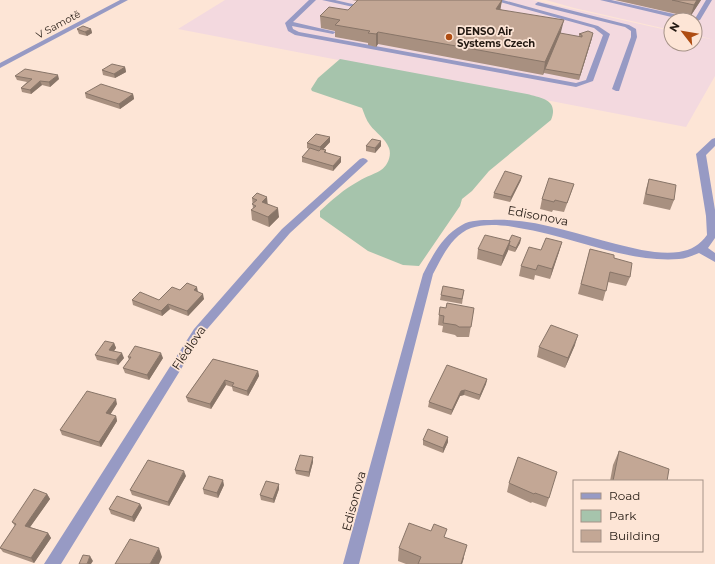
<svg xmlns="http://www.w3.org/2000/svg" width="715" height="564" font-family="Montserrat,sans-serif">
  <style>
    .industrial { fill: #f3d9df }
    .green { fill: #a6c4ac }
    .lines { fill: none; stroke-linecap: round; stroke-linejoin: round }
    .service { fill: #979ac4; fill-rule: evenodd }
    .minor { fill: #979ac4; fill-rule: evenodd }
    .wall { fill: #a89080 }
    .shaded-wall { fill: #887568 }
    .building { fill: #c3a795; stroke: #887568 }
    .poi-dot { fill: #af4d13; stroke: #fde5d6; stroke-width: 1.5 }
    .labels { text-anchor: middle; stroke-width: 3.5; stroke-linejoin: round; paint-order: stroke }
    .far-street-label { font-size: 10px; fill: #231912; stroke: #fde5d6 }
    .far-poi-label { font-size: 10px; font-weight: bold; fill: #231912; stroke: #fde5d6; text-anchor: start }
    .street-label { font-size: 12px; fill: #231912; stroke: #fde5d6 }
  </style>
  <rect width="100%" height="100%" fill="#fde5d6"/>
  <path class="industrial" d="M225,0H533L671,31V44H695V36L715,40V76L686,127L178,29Z
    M546,0H715V40L695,35V20H671V30L574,8Z"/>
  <path class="green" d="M340,59L527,94C542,98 559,100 551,120L489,171L472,191L462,199L460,206L419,266L403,265L368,251L320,217V211C332,200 344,189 359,181C365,177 377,173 381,170C387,166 392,156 389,148C385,138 376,133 370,125C366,120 364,113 362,108L312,91L311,89L318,78Z"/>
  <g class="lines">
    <path class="service" d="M309,0H316L293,22L336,32L333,34L292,26L293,29L299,32L576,83L586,80L603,35L594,28L493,0H503L598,26L610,34L593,81L576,87L295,35L288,31L285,23Z
      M322,0H335L361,6L358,8Z
      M600,0H611L692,18L696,17L706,0H712L700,20L695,21V20H684Z
      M538,2L629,25L636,29L637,37L619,91H616L612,89L631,37V31L625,27L536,5L535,4Z"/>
    <path class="minor" d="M120,0H128L0,68V63Z
      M715,138V146L706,155L715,210V238L708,248L715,253V262L699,253C693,255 686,259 679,259C626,263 571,236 519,228C505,225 485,223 471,228C452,235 442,257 433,274L359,564H343L423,274C433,255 442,236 462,225C470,220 482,220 491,220C534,218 575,234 616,244C636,249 659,255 679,252C691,250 700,245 707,235L706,216L696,154L712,139Z
      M363,158L366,159L368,161L366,163L290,233L202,335L61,564H44L194,329L282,229L360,159Z"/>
  </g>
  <path class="wall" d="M352,0H502L500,9L561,32V34L579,37V34L592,38L579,80L544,73L543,75L378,44L376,47L368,45V43L335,37V31L321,28L320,16L348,10L357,1Z
    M615,0H701L690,17Z
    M77,29H91L92,33L87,36L79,34Z
    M125,67L126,72L115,78L103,75L102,70Z
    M15,76L59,79L50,87L42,85L31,94L22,92L21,88L27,82L17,80Z
    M85,93L133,94L134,99L120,109L86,98Z
    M381,141V146L375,153L366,151V146Z
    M330,142L323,149L326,150V153L341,162L333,171L302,162V157L309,149L307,148V143Z
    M649,179L674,200L670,210L643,204L646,189Z
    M521,180L510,202L493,198L494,193Z
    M574,184L571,193L564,212L553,210L552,212L540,209L542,199Z
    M252,198L267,204L279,217L269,227L252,220L251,210L253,209Z
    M521,238L520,243L515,252L508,250L501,266L477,259L478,249Z
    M562,242L559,252L550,279L535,275L534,280L519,276L521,266L541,250Z
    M590,249L614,258L630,277L626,286L608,282L603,301L578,294Z
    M180,290L198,292L204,299L188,316L170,309L162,316L133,305L132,300H159Z
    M464,290L462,304L440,300L441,295Z
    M446,308H474L469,337H457L455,335L442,332L443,326L438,325L439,315Z
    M114,343L116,348L114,351L124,358L118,365L97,360L95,355Z
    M575,345L565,368L537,357L539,347Z
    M128,357L163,358L149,380L125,373L123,368L129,360Z
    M213,359L258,371L259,376L248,396L233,391L232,387L226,385L211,409L188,402L186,397Z
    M487,379L486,384L479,400L464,395L460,396L451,415L428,407L429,402Z
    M117,404L110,415L116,416L117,421L101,447L62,435L60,430Z
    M423,440L448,442L443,453L423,445Z
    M619,451L667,481H610L613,465Z
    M313,462L309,477L296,474L295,470Z
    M186,476L169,506L132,495L130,490Z
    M509,483L549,498L546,507L532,502L531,503L507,492Z
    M279,484V489L274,503L261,500L260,495Z
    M224,485L218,498L204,494L203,489Z
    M47,494L50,499L30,527L48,533L51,538L34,563L3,552L0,548L15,526L12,522Z
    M140,504L142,508L134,522L111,514L109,509Z
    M445,537L464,558L462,564H406L398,561L399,548Z"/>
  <path class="shaded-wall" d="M502,0L500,12L496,9Z
    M697,0H701L690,17L694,5Z
    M564,20L561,32L545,69L543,75L545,62Z
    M91,29L92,33L87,36L85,32Z
    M378,32V44L376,47V34Z
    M593,33L592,38L579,80L580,75Z
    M125,67L126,72L115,78L114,74Z
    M58,75L59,79L50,87L49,82Z
    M40,81L42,85L31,94L30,90Z
    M133,94L134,99L120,109L119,104Z
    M330,137V142L321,152L320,147Z
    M381,141V146L375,153V148Z
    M341,157V162L333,171V166Z
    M522,176L521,180L510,202L511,197Z
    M267,197L268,207L262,202Z
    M278,208L279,217L269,227L268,217Z
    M521,238L520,243L515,252L516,248Z
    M510,241L508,251L501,266L503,256Z
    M562,242L559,252L550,279L552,269Z
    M197,287L198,292L195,295L194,290Z
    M203,294L204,299L188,316L187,311Z
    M168,304L170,309L162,316L161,311Z
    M578,335L575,345L565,368L568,358Z
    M114,343L116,348L111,355L109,350Z
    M122,353L124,358L118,365L116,360Z
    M161,353L163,358L149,380L147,375Z
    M258,371L259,376L248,396L247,391Z
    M487,379L486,384L479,400L480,395Z
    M225,380L226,385L211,409L210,404Z
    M465,390L464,395L460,396L451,415L452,410L461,391Z
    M116,399L117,404L108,418L106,413Z
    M116,416L117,421L101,447L99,442Z
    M448,437V442L443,453V448Z
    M313,457V462L309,477V472Z
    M184,471L186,476L169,506L168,502Z
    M223,480L224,485L218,498L217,493Z
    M279,484V489L274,503L273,499Z
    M47,494L50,499L28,530L25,526Z
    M140,504L142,508L134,522L132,517Z
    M48,533L51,538L34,563L31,558Z
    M467,545L462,564H461Z
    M159,548L162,557L159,564H150Z
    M90,556L93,561L91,564H87Z"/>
  <path class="building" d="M358,0H502L496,9L564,20L545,62L378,32L376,34L368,33L370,31L335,25L340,20L320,16L329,7L348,10Z
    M672,0H697L694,5Z
    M83,26L91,29L85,32L77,29Z
    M588,31L593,33L580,75L545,69L560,33L582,37V35L579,34Z
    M112,64L125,67L114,74L102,70Z
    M25,69L58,75L49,82L40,81L30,90L21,88L32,79L15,76Z
    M101,84L133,94L119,104L85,93Z
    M316,134L330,137L320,147L307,143Z
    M372,139L381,141L375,148L366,146Z
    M310,148L319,151L321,149L326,150L324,152L341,157L333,166L302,157Z
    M505,171L522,176L511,197L494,193Z
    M549,178L574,184L567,203L555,200L554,202L542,199Z
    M649,179L676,185L674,200L646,194Z
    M257,193L267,197L262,202L278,208L268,217L251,210L256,206L252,204L257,200L252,198Z
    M485,235L510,241L503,256L478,249Z
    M512,235L521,238L516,248L509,245L510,241H509Z
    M546,238L562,242L552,269L538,265L536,270L521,266L529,247L541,250Z
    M590,249L614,255V258L632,263L630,277L610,272L606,291L581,284Z
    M187,283L197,287L194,290L203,294L187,311L168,304L161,311L132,300L140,292L159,300L172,287L180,290Z
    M443,286L464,290L462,299L441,295Z
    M447,303L474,308L471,327H459L456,325L443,323L444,316L439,315L440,307L446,308Z
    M551,325L578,335L568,358L539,347Z
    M105,341L114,343L109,350L122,353L116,360L95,355Z
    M135,346L161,353L147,375L123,368L131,357H128Z
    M213,359L258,371L247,391L232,386L234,383L225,380L210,404L186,397Z
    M447,365L487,379L480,395L465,390L461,391L452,410L429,402Z
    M87,391L116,399L106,413L116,416L99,442L60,430Z
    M428,429L448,437L443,448L423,440Z
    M619,451L669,469L667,481H613Z
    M300,455L313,457L309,472L295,470Z
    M518,457L557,472L549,498L535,493L534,494L509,483Z
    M148,460L184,471L168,502L130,490Z
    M209,476L223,480L217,493L203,489Z
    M266,481L279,484L273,499L260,495Z
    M34,489L47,494L25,526L48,533L31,558L0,548L16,524L12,522Z
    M117,496L140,504L132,517L109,509Z
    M409,523L431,531L434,524L447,529L444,537L467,545L461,564H418L421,557L399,548Z
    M130,539L159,548L150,564H115Z
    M83,555L90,556L87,564H79Z"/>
  <circle class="poi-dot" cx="449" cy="37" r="4"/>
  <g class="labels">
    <g class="far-street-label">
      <text transform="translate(58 24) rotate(-28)" y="4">V Samotě</text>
    </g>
    <g class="far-poi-label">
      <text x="457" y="35">DENSO Air<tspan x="457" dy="12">Systems Czech</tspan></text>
    </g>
    <g class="street-label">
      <text transform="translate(538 216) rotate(11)" y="4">Edisonova</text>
      <text transform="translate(189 348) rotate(-56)" y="4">Flédlova</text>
      <text transform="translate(354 501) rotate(-75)" y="4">Edisonova</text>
    </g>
  </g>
  <rect x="573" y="480" width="130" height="72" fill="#fde5d6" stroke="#a69388"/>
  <rect x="581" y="493" width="20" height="6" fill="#979ac4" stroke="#a69388"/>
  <text x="609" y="500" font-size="12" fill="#231912">Road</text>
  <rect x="581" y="510" width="20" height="12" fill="#a6c4ac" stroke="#a69388"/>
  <text x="609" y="520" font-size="12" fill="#231912">Park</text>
  <rect x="581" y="530" width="20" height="12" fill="#c3a795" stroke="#a69388"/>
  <text x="609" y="540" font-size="12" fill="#231912">Building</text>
  <g transform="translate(683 32) rotate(301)"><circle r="19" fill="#fde5d6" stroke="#a69388"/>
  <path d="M0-3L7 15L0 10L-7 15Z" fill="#af4d13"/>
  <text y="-6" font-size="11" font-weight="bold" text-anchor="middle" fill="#231912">N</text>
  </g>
</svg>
